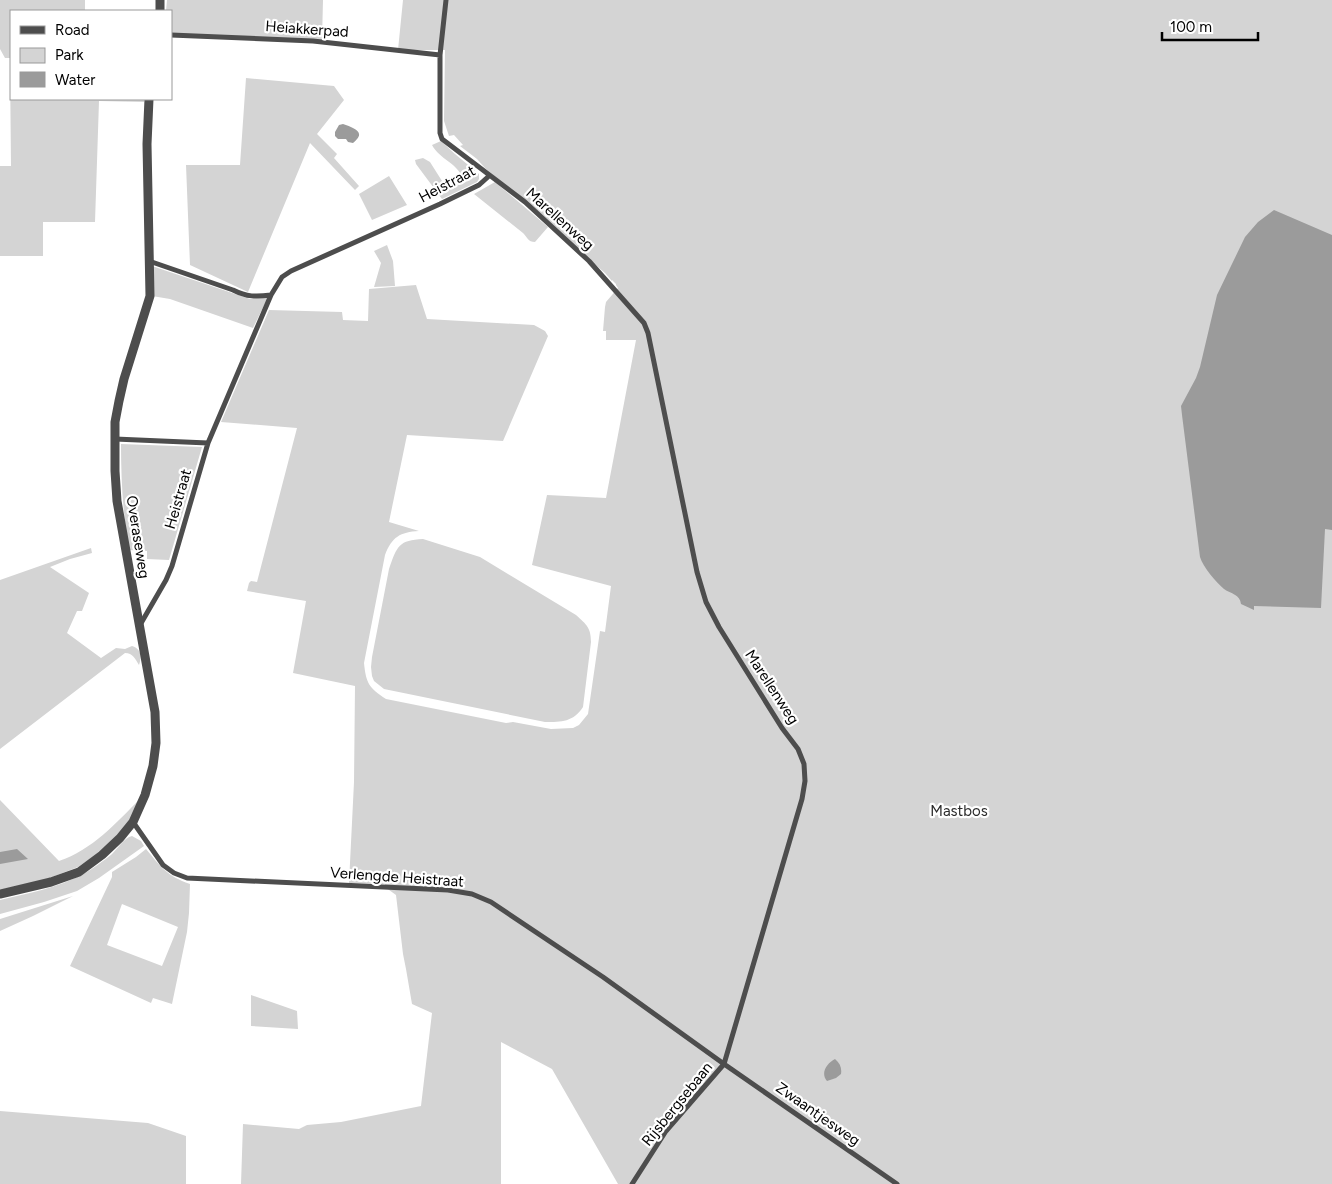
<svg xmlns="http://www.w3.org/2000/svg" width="1332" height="1184" font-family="Figtree,sans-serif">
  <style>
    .green { fill: #d4d4d4; fill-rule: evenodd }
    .water { fill: #9b9b9b }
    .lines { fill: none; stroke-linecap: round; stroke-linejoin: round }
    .minor { stroke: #4d4d4d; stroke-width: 5 }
    .tertiary { stroke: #4d4d4d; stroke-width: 9 }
    .labels { text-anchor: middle; stroke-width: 4.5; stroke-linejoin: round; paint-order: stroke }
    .street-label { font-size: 15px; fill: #000; stroke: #fff }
    .park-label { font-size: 15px; fill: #2b2b2b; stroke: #fff }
  </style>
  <rect width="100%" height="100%" fill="#fff"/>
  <path class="green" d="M0,0H85V11H11V58H5L0,49Z
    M167,0H323L322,40L171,34V11H166Z
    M403,0H1332V1184H618L552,1069L501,1042V1184H241L243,1124L299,1129L307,1125L341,1122L421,1106L432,1013L412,1004L406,969L403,954L396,895L385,887V884L349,883L354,782L355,686L293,673L306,601L247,591L249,583L251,581L257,582L297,428L221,422L269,310L342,312L343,320L368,321L369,289L416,285L427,319L534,325L545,331L548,336L503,441L407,435L389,522L419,531C400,532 392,537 385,555L364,663C366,683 369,688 386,699L506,723L513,722L551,729L573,728L579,725L588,714L600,631L605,632L611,586L532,565L547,495L606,498L636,340H606V331H603L605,307L606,302L618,288L616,285V284L612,280V281L605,273L485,168L477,159L460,146L463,145L454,135L449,136L444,121L445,50H398Z
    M10,65H11V99H144V102L99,101L95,222H43V256H0V166H11Z
    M246,78L334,86L344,100L317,134L337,154L334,158L359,186L355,190L310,143L248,292L190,265L186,165H240Z
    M441,141L455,154L479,174V179L477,182L442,199L416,164L415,160L423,158L430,162L442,181L448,186L457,184L462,178C459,164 439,159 432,145Z
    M389,176L407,205L372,220L359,194Z
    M495,182L548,227L535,242C528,242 527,237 523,233L474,194Z
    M387,245L393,261L395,286L374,287L381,263L374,251Z
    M152,266L250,299L268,297L253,328L170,299L152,296Z
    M121,444L202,447L169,560L147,559V551L129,550C123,515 121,480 121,444Z
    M423,539L480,557L576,615C587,625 591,628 591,642L583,707C573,722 562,722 545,722L384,689L374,681L372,676L371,667L372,657L389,569C397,546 399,540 423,539Z
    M91,548L92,553L70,559L50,567L89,593L82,611H77L67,633L101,658L116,648L125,649L132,646C141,649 142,656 139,665C135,659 133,653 125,653L0,749V580Z
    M140,799L130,822L103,850L78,867L47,879L0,890V800L59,861C92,850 116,823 140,799Z
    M132,836L141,841L144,846L99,878L77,891L44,902L0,914V900C28,893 58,888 83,874C93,869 103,861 112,854C118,848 124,838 132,836Z
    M146,849C161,867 167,876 190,884L189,913L187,932L172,1004L153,998L151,1003L70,966L112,877V872L136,857ZM122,904L178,927L162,966L107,945Z
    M73,896L33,916L0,931V919Z
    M251,995L297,1011L298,1029L251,1026Z
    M0,1111L148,1123L186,1136V1184H0Z"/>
  <path class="water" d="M343,124C354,128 367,132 353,143L348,142L346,139H338L335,136V132L339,125Z
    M1274,210L1332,235V530L1325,529L1321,608L1254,606V610L1241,604C1240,594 1231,594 1224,589C1216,582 1203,567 1200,557L1182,415L1181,406L1196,378L1200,367L1217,295L1245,237L1258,222Z
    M17,849L28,859L0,864V852Z
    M835,1059C840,1063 842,1068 841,1074L836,1078L827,1081C820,1073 827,1063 835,1059Z"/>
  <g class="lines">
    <path class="minor" d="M446,0L440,55V133L442,139L525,202L589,261L644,323L648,333L697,572L706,602L719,627L782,728L798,749L804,764L805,781L802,799L724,1064L666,1131L632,1184
      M171,35L313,41L440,55
      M149,261L233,290C247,297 256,297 271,295
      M115,439L208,443
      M140,625L166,580L172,566L208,443L271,295L282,277L291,271L440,204L479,185L489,176
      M133,822L163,865L174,873L187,878L448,890L472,894L491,902L603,977L724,1064L897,1184"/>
    <path class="tertiary" d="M160,0V11
      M0,894L51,882L79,872L102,855L120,838L133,822L145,795L153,766L156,743L155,712L117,501L115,471V422L119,401L124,379L150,296L147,144L149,99"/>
  </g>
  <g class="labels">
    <g class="street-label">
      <text transform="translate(307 29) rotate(4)" y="5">Heiakkerpad</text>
      <text transform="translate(447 184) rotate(-28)" y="5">Heistraat</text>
      <text transform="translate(560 219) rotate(42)" y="5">Marellenweg</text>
      <text transform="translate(178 499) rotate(-74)" y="5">Heistraat</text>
      <text transform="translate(138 537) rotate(81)" y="5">Overaseweg</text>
      <text transform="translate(772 687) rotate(57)" y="5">Marellenweg</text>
      <text transform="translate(397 877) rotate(4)" y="5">Verlengde Heistraat</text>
      <text transform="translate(677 1104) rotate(-51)" y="5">Rijsbergsebaan</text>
      <text transform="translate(818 1114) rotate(35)" y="5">Zwaantjesweg</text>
    </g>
    <g class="park-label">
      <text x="959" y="816">Mastbos</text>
    </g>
  </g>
  <rect x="10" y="10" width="162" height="90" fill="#ffffff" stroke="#999999"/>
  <rect x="20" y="26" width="25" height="8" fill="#4d4d4d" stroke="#999999"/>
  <text x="55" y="35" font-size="15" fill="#000000">Road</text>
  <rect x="20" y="48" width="25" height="15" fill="#d4d4d4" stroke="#999999"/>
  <text x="55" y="60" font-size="15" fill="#000000">Park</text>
  <rect x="20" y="72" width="25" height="15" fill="#9b9b9b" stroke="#999999"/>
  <text x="55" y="85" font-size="15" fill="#000000">Water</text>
  <path d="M1162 32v8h96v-8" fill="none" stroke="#000000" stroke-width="2.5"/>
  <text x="1170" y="32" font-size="15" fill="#000000" stroke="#ffffff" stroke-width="4" paint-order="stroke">100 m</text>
</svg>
